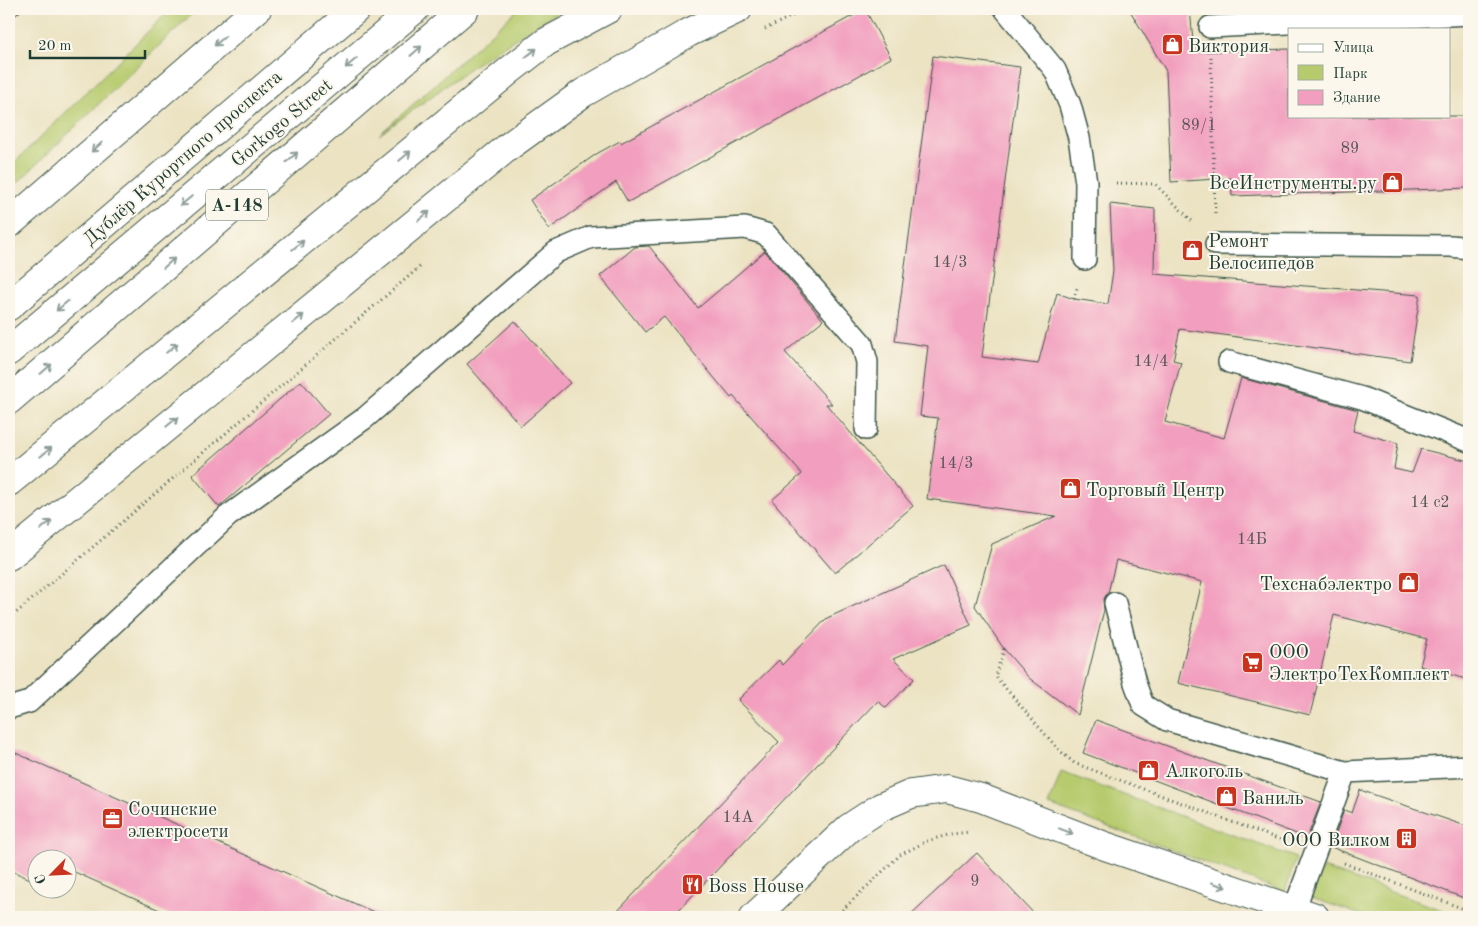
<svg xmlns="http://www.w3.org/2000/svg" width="1478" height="926" font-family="'Old Standard TT',serif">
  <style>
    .green { fill: #b7cb6e; stroke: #6b8451 }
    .building { fill: #f29ebe }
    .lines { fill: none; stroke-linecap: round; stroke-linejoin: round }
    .service-casing { stroke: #3e5649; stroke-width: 24 }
    .minor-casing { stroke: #3e5649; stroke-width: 30 }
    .primary-casing { stroke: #3e5649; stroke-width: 30 }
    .path { stroke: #3e5649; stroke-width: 3; stroke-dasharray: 1 4; stroke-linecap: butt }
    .service { stroke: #fff; stroke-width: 21 }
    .minor { stroke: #fff; stroke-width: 28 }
    .primary { stroke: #fff; stroke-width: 28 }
    .rail-casing { stroke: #1f3d34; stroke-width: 5.5 }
    .rail { stroke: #fbf7ec; stroke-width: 4; stroke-dasharray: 11; stroke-linecap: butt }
    .oneway { stroke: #8f9e9a }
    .labels { text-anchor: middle; stroke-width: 4; stroke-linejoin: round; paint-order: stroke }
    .number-label { font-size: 16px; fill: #545556 }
    .shield { fill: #fbf7ec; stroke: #61756b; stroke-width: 1 }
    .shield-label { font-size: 18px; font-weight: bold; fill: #1f3d34 }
    .poi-label { font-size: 19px; fill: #1f3d34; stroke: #fbf7ec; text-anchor: start }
    .street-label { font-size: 19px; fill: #1f3d34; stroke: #fbf7ec }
  </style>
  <rect width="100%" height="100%" fill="#fbf7ec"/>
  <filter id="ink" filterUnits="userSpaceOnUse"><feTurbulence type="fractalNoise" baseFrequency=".02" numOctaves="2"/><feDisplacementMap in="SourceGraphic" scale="10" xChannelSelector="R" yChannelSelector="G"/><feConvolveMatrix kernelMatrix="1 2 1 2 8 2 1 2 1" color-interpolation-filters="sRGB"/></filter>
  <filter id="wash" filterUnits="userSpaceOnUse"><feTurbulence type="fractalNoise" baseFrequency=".0096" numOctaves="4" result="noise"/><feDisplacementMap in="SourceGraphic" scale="20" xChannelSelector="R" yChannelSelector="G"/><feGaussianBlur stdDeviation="1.12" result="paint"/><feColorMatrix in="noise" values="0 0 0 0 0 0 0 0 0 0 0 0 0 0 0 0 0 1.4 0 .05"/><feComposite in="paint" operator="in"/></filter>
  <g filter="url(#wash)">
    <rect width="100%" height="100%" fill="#ece3c3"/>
    <path class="green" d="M171,9H197L9,191V168Z
      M518,9H562L474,65L379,135Z
      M1061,772L1296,858L1285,892L1049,805Z
      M1323,868L1462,917H1367L1309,897Z"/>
    <g id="blocks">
      <path class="building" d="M865,9L891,58L628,202L616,182L549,229L530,200L598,153L620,141L621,143Z
        M1129,9H1190L1194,52L1289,49V116H1469V188L1232,196L1231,178L1171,182L1166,71Z
        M933,56L1020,67L982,357L1038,364L1057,293L1074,299L1108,304L1113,271L1110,204L1155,209L1154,274L1420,295L1410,361L1180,329L1173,360L1181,362L1165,422L1224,438L1241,378L1358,410L1353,431L1398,443L1394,469L1412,473L1421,449L1469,461V680L1420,666L1427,639L1334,615L1310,715L1178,683L1202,582L1116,560L1108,593L1103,600L1104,610L1078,715L1029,678L1004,649L975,606L992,544L1056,516L927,499L938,418L920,416L928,346L895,341Z
        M649,246L698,308L765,251L823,320L785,352L832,404H826L913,506L835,573L772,500L802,474L733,396L731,398L664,317L645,332L600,276L635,247Z
        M515,321L570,383L521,426L467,364Z
        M301,381L329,414L219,507L192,475Z
        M944,565L971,625L893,659L914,679L886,708L878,701L672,917H612L779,742L738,700L779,660L782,665L827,618Z
        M1096,720L1321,802L1307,838L1083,753Z
        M9,750L77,780L385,917H175L68,869V858H38V870L33,880L9,870Z
        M1360,790L1469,827V900L1331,847L1344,810L1352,813Z
        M977,853L1037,917H908Z"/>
    </g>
  </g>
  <g filter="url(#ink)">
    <use href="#blocks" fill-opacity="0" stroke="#3e5649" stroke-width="1"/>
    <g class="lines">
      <defs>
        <path id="service" d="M1005,9L1055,70L1070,105L1079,138L1086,182L1085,259
          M1210,27L1469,14
          M1216,244L1451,246L1469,248
          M1229,362L1362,398L1469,441
          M1115,603L1135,683L1143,705L1167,720L1345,772
          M9,708L29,702L228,516L365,418L556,252L591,237L745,228L766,234L862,344L867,362L866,429
          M1294,910L1345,772L1469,766"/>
        <path id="minor" d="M754,917L849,828L881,807L911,794L947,789L981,798L1105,846L1315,917"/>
        <path id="primary" d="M9,224L257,9
          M9,306L356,9
          M9,351L415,9
          M9,400L465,9
          M9,482L510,70L546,42L608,9
          M9,556L508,147L583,93L688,33L738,9"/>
      </defs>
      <use href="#service" class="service-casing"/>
      <use href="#minor" class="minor-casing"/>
      <use href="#primary" class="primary-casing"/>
      <path class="path" d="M765,29L807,9
        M1211,57L1215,214
        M1116,183L1155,184L1194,223
        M1074,299L1077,288
        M9,619L422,265
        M1004,649L995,676L1058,749L1074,763L1286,842
        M1344,863L1469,911
        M9,911L22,917
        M835,917L900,855L927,841L951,834L970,832"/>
      <use href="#service" class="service"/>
      <use href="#minor" class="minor"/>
      <use href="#primary" class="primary"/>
      <defs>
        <path id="rail" d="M9,17L19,9"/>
      </defs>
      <use href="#rail" class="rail-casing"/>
      <use href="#rail" class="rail"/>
    </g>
    <defs><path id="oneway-shaft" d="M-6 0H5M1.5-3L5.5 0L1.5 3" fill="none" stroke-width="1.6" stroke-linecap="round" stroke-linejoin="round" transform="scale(1.25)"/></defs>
    <g class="oneway">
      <use href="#oneway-shaft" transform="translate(220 41) rotate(139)"/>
      <use href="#oneway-shaft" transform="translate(416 51) rotate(-41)"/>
      <use href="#oneway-shaft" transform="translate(531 53) rotate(-38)"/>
      <use href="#oneway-shaft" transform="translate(351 63) rotate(140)"/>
      <use href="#oneway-shaft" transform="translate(97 147) rotate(139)"/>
      <use href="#oneway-shaft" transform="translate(405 156) rotate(-40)"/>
      <use href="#oneway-shaft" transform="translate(292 157) rotate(-41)"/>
      <use href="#oneway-shaft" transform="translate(186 201) rotate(140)"/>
      <use href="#oneway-shaft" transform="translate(424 216) rotate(-39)"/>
      <use href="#oneway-shaft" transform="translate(298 245) rotate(-39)"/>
      <use href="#oneway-shaft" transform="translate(169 263) rotate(-41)"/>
      <use href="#oneway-shaft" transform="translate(62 306) rotate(140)"/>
      <use href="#oneway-shaft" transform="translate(298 319) rotate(-39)"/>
      <use href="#oneway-shaft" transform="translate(172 348) rotate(-39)"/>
      <use href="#oneway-shaft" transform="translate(46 369) rotate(-41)"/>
      <use href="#oneway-shaft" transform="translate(172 422) rotate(-39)"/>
      <use href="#oneway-shaft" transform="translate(46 452) rotate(-39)"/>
      <use href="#oneway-shaft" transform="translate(46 525) rotate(-39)"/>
      <use href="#oneway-shaft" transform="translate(1066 831) rotate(21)"/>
      <use href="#oneway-shaft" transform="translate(1219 885) rotate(19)"/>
    </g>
  </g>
  <defs>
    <symbol id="shop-square" viewBox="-11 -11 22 22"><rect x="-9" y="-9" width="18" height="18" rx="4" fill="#c8321e" stroke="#fbf7ec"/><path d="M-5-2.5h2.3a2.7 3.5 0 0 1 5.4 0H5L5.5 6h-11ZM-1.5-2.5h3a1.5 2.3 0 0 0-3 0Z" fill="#fff"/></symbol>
    <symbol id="supermarket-square" viewBox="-11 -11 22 22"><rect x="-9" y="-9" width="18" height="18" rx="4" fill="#c8321e" stroke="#fbf7ec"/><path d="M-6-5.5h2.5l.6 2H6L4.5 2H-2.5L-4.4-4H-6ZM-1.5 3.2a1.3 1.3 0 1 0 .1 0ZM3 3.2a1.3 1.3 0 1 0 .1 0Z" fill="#fff"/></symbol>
    <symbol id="office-square" viewBox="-11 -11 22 22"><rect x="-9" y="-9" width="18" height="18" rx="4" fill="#c8321e" stroke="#fbf7ec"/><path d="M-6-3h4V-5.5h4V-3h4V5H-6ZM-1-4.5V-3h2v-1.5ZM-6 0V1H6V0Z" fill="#fff"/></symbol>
    <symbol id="building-square" viewBox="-11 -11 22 22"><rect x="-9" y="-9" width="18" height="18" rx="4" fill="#c8321e" stroke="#fbf7ec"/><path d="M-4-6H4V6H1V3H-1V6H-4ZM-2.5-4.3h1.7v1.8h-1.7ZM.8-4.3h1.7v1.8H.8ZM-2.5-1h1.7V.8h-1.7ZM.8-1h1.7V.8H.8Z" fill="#fff"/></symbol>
    <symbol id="restaurant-square" viewBox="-11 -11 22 22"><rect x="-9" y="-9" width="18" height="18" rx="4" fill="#c8321e" stroke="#fbf7ec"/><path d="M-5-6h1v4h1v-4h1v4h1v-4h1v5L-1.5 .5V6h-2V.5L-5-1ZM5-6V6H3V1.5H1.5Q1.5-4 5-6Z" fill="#fff"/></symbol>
  </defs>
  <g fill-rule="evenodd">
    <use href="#shop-square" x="1160" y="32" width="25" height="25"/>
    <use href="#shop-square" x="1380" y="170" width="25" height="25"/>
    <use href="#shop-square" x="1180" y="238" width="25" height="25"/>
    <use href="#shop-square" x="1058" y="476" width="25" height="25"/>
    <use href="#shop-square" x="1396" y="570" width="25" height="25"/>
    <use href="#supermarket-square" x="1240" y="650" width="25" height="25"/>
    <use href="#shop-square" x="1136" y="758" width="25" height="25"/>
    <use href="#shop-square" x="1214" y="784" width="25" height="25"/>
    <use href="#office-square" x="100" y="806" width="25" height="25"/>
    <use href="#building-square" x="1394" y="826" width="25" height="25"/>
    <use href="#restaurant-square" x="680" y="872" width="25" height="25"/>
  </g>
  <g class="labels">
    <g class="number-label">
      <text x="1199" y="130">89/1</text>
      <text x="1350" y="153">89</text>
      <text x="950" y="267">14/3</text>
      <text x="1151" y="366">14/4</text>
      <text x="956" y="468">14/3</text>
      <text x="1430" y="507">14 с2</text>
      <text x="1252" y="544">14Б</text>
      <text x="738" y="822">14А</text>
      <text x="975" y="886">9</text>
    </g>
    <rect class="shield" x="206" y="189.5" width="62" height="31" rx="4"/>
    <g class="shield-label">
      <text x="237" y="211">А-148</text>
    </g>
    <g class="poi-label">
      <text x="1188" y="52">Виктория</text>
      <text x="1377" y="189" text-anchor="end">ВсеИнструменты.ру</text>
      <text x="1208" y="247">Ремонт<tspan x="1208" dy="22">Велосипедов</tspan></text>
      <text x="1086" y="496">Торговый Центр</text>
      <text x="1392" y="590" text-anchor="end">Техснабэлектро</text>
      <text x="1269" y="658">ООО<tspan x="1269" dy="22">ЭлектроТехКомплект</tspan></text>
      <text x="1165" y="777">Алкоголь</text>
      <text x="1242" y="804">Ваниль</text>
      <text x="128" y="815">Сочинские<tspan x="128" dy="22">электросети</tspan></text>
      <text x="1390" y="846" text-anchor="end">ООО Вилком</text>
      <text x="708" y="892">Boss House</text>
    </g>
    <g class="street-label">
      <text transform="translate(281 122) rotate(-40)" y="7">Gorkogo Street</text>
      <text transform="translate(182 157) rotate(-41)" y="7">Дублёр Курортного проспекта</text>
    </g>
  </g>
  <rect width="1478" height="926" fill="none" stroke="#fbf7ec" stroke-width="30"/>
  <rect x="1288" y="28" width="162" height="90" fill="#fbf7ec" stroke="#a3ada2"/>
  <rect x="1298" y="44" width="25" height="8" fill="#ffffff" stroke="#a3ada2"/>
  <text x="1333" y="52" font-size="15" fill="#1f3d34">Улица</text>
  <rect x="1298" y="65" width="25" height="15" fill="#b7cb6e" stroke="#a3ada2"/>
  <text x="1333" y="78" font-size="15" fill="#1f3d34">Парк</text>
  <rect x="1298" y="90" width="25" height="15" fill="#f29ebe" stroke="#a3ada2"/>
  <text x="1333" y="102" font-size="15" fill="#1f3d34">Здание</text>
  <g transform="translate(52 874) rotate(246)"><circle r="24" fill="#fbf7ec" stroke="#a3ada2"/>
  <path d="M0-4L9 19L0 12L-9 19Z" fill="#c8321e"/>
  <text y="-8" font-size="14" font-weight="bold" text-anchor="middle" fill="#1f3d34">С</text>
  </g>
  <path d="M30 50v8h115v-8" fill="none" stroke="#1f3d34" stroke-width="2.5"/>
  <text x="38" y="50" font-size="15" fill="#1f3d34" stroke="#fbf7ec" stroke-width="4" paint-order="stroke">20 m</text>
</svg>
